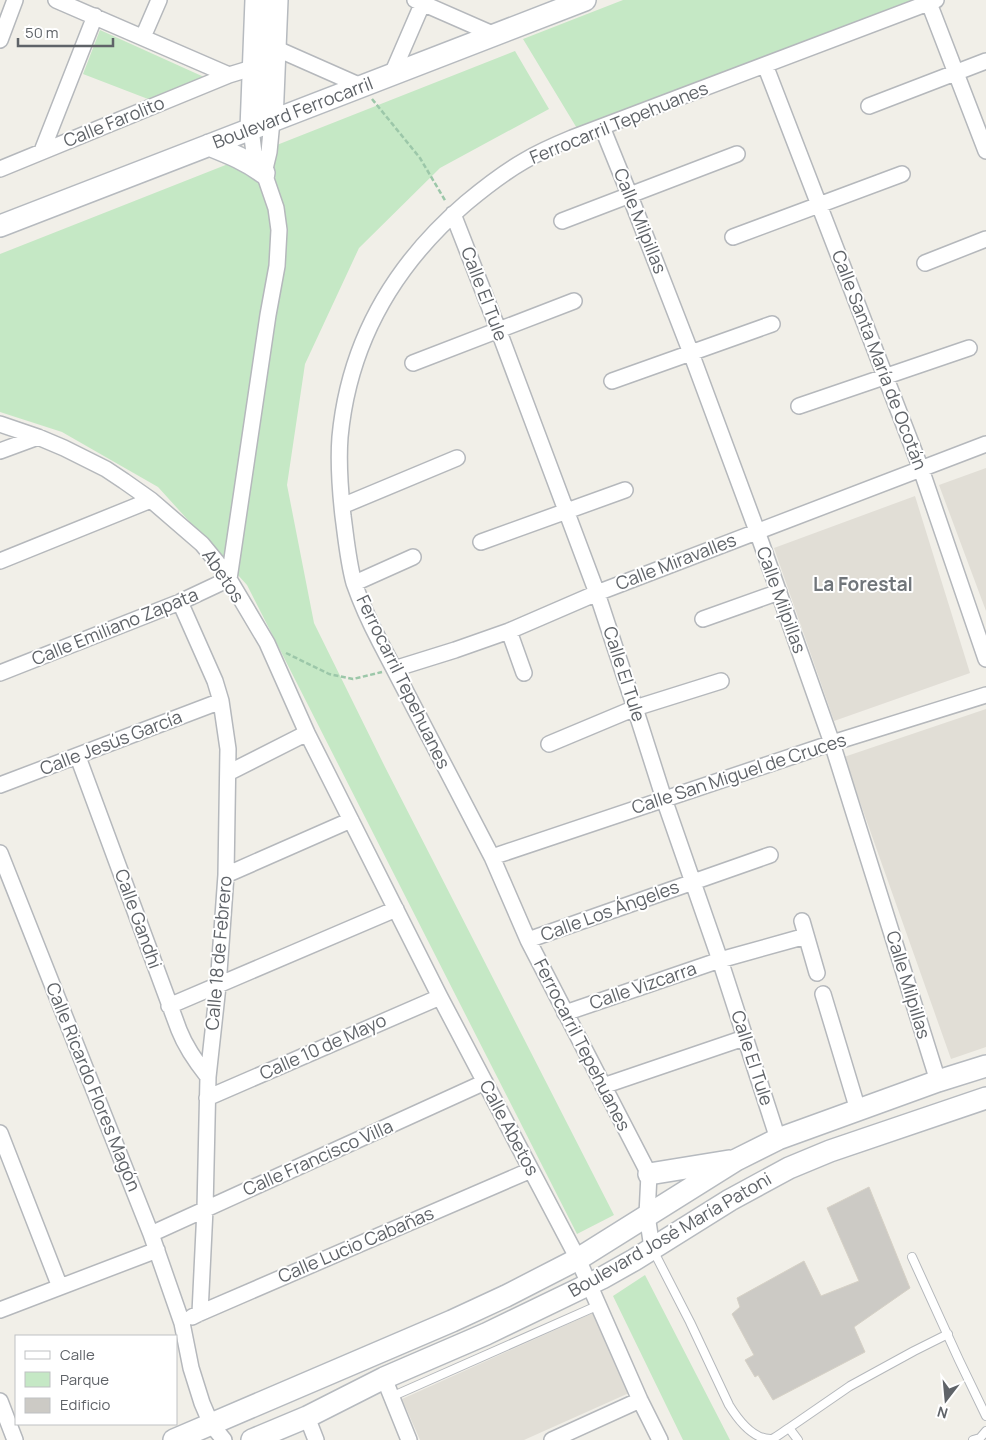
<svg xmlns="http://www.w3.org/2000/svg" width="986" height="1440" font-family="Manrope,sans-serif">
  <style>
    .education { fill: #e1ded6 }
    .green { fill: #c5e8c5 }
    .building { fill: #cccac5; stroke: #d6d1c6 }
    .lines { fill: none; stroke-linecap: round; stroke-linejoin: round }
    .lane-casing { stroke: #b5b8bc; stroke-width: 10 }
    .street-casing { stroke: #b5b8bc; stroke-width: 18 }
    .secondary-casing { stroke: #b6babf; stroke-width: 24 }
    .path { stroke: #9cc7a9; stroke-width: 2.5; stroke-dasharray: 5 2.5; stroke-linecap: butt }
    .lane { stroke: #fff; stroke-width: 8 }
    .street { stroke: #fff; stroke-width: 15 }
    .secondary { stroke: #fff; stroke-width: 21 }
    .labels { text-anchor: middle; stroke-width: 4; stroke-linejoin: round; paint-order: stroke }
    .street-label { font-size: 18px; fill: #5f6368; stroke: #fff }
    .neighbourhood-label { font-size: 19px; font-weight: bold; fill: #70757a; stroke: #fff }
  </style>
  <rect width="100%" height="100%" fill="#f1efe8"/>
  <path class="education" d="M986,468V611L939,485Z
    M915,496L970,673L834,721L774,548Z
    M986,709V1047L951,1059L844,757Z
    M593,1313L629,1393L524,1440H420L402,1399Z"/>
  <path class="green" d="M623,0H920L578,130L523,39Z
    M100,30L204,77L148,99L83,74Z
    M515,51L549,109L440,168L359,248L305,364L287,485L314,623L385,767L614,1215L577,1234L247,585L158,487L62,432L0,412V254Z
    M645,1275L730,1440H683L613,1296Z"/>
  <path class="building" d="M869,1187L910,1288L854,1327L865,1352L773,1400L758,1375L755,1377L745,1360L754,1355L732,1314L740,1307L737,1298L804,1261L821,1296L859,1281L827,1208Z"/>
  <g class="lines">
    <defs>
      <path id="lane" d="M653,1250L690,1322L729,1405C737,1418 752,1440 772,1439C778,1436 784,1431 789,1428
        M912,1257L959,1360L986,1416
        M391,1397L599,1305
        M798,1440L789,1428L850,1386L914,1351L948,1334
        M973,1440L980,1438L986,1431"/>
      <path id="street" d="M56,0L229,75L252,68
        M415,0L495,35
        M929,3L986,151
        M143,37L159,0
        M0,40L15,0
        M275,48L361,86
        M765,65L921,469L986,659
        M392,74L424,0
        M869,106L986,61
        M602,127L630,196L691,353L757,531L832,743L938,1081
        M42,151L95,16
        M0,169L229,75
        M264,173L269,152L272,121
        M453,214L498,329L597,593L635,708L664,799L720,960L778,1139
        M562,221L737,154
        M733,237L902,174
        M925,263L986,239
        M413,363L574,301
        M612,381L772,324
        M799,406L969,348
        M0,424L38,437L64,448L106,469L124,481L151,500L202,544L216,561L229,579L267,643L307,733L440,997L578,1259L640,1400L660,1440
        M0,451L38,437
        M342,506L457,458
        M481,542L625,490
        M0,561L151,500
        M355,583L413,557
        M180,602L215,681L221,701L228,749L226,875L218,986L208,1077L205,1209L200,1313
        M703,619L779,592
        M509,631L524,673
        M394,669L455,650L509,631L597,593L986,444
        M0,673L180,602L229,579L268,315L277,266L279,230L276,208L264,173L254,153L251,129
        M549,744L635,708L721,681
        M78,757L179,1030C186,1048 196,1062 208,1077
        M228,773L307,733
        M0,785L221,701
        M0,853L151,1234L182,1323L191,1368L202,1403L211,1424L224,1440
        M492,857L832,743L986,695
        M226,875L351,820
        M802,921L817,973
        M528,940L770,855
        M823,994L858,1110
        M169,1006L396,909
        M565,1013L720,960L806,936
        M603,1086L744,1038
        M207,1098L440,997
        M0,1133L60,1287
        M151,1234L485,1082
        M652,1248L647,1215L649,1174L528,940L492,857L380,642C370,623 361,603 354,583C348,561 346,538 343,516C340,489 338,463 340,437C349,342 395,264 466,203C484,188 503,173 524,161C539,152 555,145 572,138L936,0
        M0,1310L157,1250
        M192,1317L200,1313L531,1170
        M384,1378L409,1440
        M0,1401L15,1440
        M307,1417L316,1440
        M552,1440L640,1400"/>
      <path id="secondary" d="M272,121L277,0
        M251,129L256,0
        M209,145C229,153 247,160 264,173
        M0,226L585,0
        M649,1174L729,1161
        M174,1440L452,1321L506,1296L578,1259L736,1160L778,1139L938,1081L986,1066
        M252,1440L307,1417L384,1378L486,1334L602,1278L634,1260L730,1200L789,1168L830,1151L986,1098"/>
    </defs>
    <use href="#lane" class="lane-casing"/>
    <use href="#street" class="street-casing"/>
    <use href="#secondary" class="secondary-casing"/>
    <path class="path" d="M372,99L420,158L446,202
      M286,653L329,674L353,679L382,672"/>
    <use href="#lane" class="lane"/>
    <use href="#street" class="street"/>
    <use href="#secondary" class="secondary"/>
  </g>
  <g class="labels">
    <g class="street-label">
      <text transform="translate(293 113) rotate(-21)" y="6">Boulevard Ferrocarril</text>
      <text transform="translate(114 122) rotate(-22)" y="6">Calle Farolito</text>
      <text transform="translate(619 123) rotate(-22)" y="6">Ferrocarril Tepehuanes</text>
      <text transform="translate(640 221) rotate(68)" y="6">Calle Milpillas</text>
      <text transform="translate(484 294) rotate(69)" y="6">Calle El Tule</text>
      <text transform="translate(879 360) rotate(69)" y="6">Calle Santa María de Ocotán</text>
      <text transform="translate(676 562) rotate(-21)" y="6">Calle Miravalles</text>
      <text transform="translate(223 576) rotate(56)" y="6">Abetos</text>
      <text transform="translate(781 600) rotate(70)" y="6">Calle Milpillas</text>
      <text transform="translate(115 627) rotate(-22)" y="6">Calle Emiliano Zapata</text>
      <text transform="translate(624 674) rotate(72)" y="6">Calle El Tule</text>
      <text transform="translate(403 682) rotate(64)" y="6">Ferrocarril Tepehuanes</text>
      <text transform="translate(111 743) rotate(-21)" y="6">Calle Jesús García</text>
      <text transform="translate(739 774) rotate(-18)" y="6">Calle San Miguel de Cruces</text>
      <text transform="translate(610 911) rotate(-20)" y="6">Calle Los Ángeles</text>
      <text transform="translate(138 919) rotate(70)" y="6">Calle Gandhi</text>
      <text transform="translate(219 953) rotate(-85)" y="6">Calle 18 de Febrero</text>
      <text transform="translate(908 985) rotate(73)" y="6">Calle Milpillas</text>
      <text transform="translate(643 986) rotate(-19)" y="6">Calle Vizcarra</text>
      <text transform="translate(582 1045) rotate(63)" y="6">Ferrocarril Tepehuanes</text>
      <text transform="translate(323 1047) rotate(-24)" y="6">Calle 10 de Mayo</text>
      <text transform="translate(752 1058) rotate(72)" y="6">Calle El Tule</text>
      <text transform="translate(93 1087) rotate(68)" y="6">Calle Ricardo Flores Magón</text>
      <text transform="translate(509 1128) rotate(62)" y="6">Calle Abetos</text>
      <text transform="translate(318 1158) rotate(-24)" y="6">Calle Francisco Villa</text>
      <text transform="translate(670 1235) rotate(-30)" y="6">Boulevard José María Patoni</text>
      <text transform="translate(356 1245) rotate(-23)" y="6">Calle Lucio Cabañas</text>
    </g>
    <g class="neighbourhood-label">
      <text x="863" y="591">La Forestal</text>
    </g>
  </g>
  <rect x="15" y="1335" width="162" height="90" fill="#ffffff" stroke="#bfc1c3"/>
  <rect x="25" y="1351" width="25" height="8" fill="#ffffff" stroke="#bfc1c3"/>
  <text x="60" y="1360" font-size="15" fill="#5f6368">Calle</text>
  <rect x="25" y="1372" width="25" height="15" fill="#c5e8c5" stroke="#bfc1c3"/>
  <text x="60" y="1385" font-size="15" fill="#5f6368">Parque</text>
  <rect x="25" y="1398" width="25" height="15" fill="#cccac5" stroke="#bfc1c3"/>
  <text x="60" y="1410" font-size="15" fill="#5f6368">Edificio</text>
  <g transform="translate(946 1400) rotate(196)" stroke="#ffffff" stroke-width="4" paint-order="stroke">
  <path d="M0-4L9 19L0 12L-9 19Z" fill="#5f6368"/>
  <text y="-8" font-size="14" font-weight="bold" text-anchor="middle" fill="#5f6368">N</text>
  </g>
  <path d="M18 38v8h95v-8" fill="none" stroke="#5f6368" stroke-width="2.5"/>
  <text x="25" y="38" font-size="15" fill="#5f6368" stroke="#ffffff" stroke-width="4" paint-order="stroke">50 m</text>
</svg>
